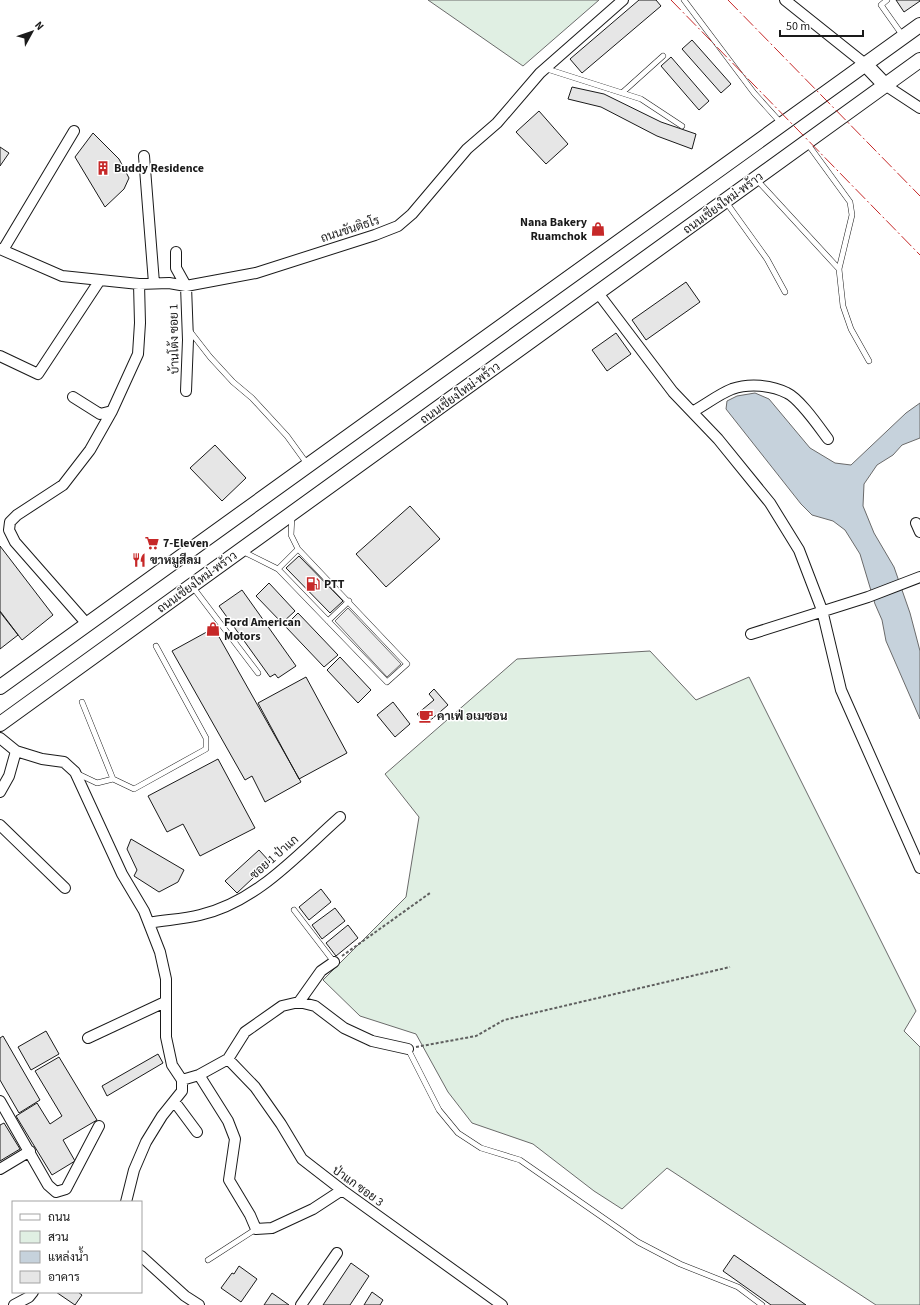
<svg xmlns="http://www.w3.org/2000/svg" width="920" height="1305" font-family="'Source Sans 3',Sarabun,sans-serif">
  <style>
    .green { fill: #e0efe3; stroke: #6a6a6a }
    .parking { fill: #ededed; stroke: #6a6a6a }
    .water { fill: #c6d2dc; stroke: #6a6a6a }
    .building { fill: #e6e6e6; stroke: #1a1a1a }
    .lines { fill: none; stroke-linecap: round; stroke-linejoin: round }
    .service-casing { stroke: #1a1a1a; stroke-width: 6 }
    .minor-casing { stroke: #1a1a1a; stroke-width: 12 }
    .secondary-casing { stroke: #1a1a1a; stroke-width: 16 }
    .path { stroke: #5f5f5f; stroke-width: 2; stroke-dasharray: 3 2; stroke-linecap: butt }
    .service { stroke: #fff; stroke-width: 5 }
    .minor { stroke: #fff; stroke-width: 10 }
    .secondary { stroke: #fff; stroke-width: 14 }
    .power { stroke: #c62828; stroke-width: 1; stroke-dasharray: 14 3 2 3; stroke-linecap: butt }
    .labels { text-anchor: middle; stroke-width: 3; stroke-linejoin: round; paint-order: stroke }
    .poi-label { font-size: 12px; font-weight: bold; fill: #1a1a1a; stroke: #fff; text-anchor: start }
    .street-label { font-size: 12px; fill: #1a1a1a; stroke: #fff }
  </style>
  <rect width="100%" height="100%" fill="#fff"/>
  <path class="green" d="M428,0H599L523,66Z
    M650,651L696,700L749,677L916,1011L904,1031L920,1047V1305H876L667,1168L622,1209L594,1191L533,1144L472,1123L448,1092L416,1034L360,1016L323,980L406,897L419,817L385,774L517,659Z"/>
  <path class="parking" d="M348,608L401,664L387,677L335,621Z"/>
  <path class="water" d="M755,393L769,399L810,448L835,463L851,465L906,413L920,403V438L902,445L893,455L877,465L864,484L863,506L874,533L894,567L910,613L920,651V719L886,641L882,620L875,604L860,554L845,530L833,521L812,515L801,504L726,409L727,401L737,396Z"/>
  <path class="building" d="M639,0H656L661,6L582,73L570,59Z
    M896,0H920V1L904,12Z
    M692,40L731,84L721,93L682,49Z
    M671,57L709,101L699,110L661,66Z
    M572,87L604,94L661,122L696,134L692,149L657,136L601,107L568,99Z
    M539,111L568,144L546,164L516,132Z
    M93,133L119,159L129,178L124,189L105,207L75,157Z
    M0,147L9,153L0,166Z
    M686,282L700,302L646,340L632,320Z
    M616,333L631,354L607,371L592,350Z
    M215,445L246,478L222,501L190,468Z
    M410,506L440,539L386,587L356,554Z
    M0,546L53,615L22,640L0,611Z
    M299,556L343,601L330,613L286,568Z
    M269,583L295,611L282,623L256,596Z
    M242,590L296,666L278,678L275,674L270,677L219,606Z
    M0,612L18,635L0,649Z
    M298,613L338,655L324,667L285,626Z
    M214,628L301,782L265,802L252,776L245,780L172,651Z
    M340,657L371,690L358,703L327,670Z
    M306,677L347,753L299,779L258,703Z
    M434,689L448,705L426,724L417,714L434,700L429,694Z
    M393,702L410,724L395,737L377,715Z
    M218,759L255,828L200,856L183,824L167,832L148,796Z
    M131,839L184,870L178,882L159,892L134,876L137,870L127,849Z
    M259,850L270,862L237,893L225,881Z
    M321,889L331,902L309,920L299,907Z
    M335,908L345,921L322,939L312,925Z
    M348,925L358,938L336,956L326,943Z
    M46,1031L59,1054L31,1070L18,1047Z
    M3,1036L40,1100L19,1113L0,1080V1038Z
    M158,1054L163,1063L107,1096L102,1086Z
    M59,1057L97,1120L63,1140L75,1161L52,1175L16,1116L37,1103L50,1124L62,1116L35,1071Z
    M4,1123L20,1149L0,1161V1125Z
    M734,1255L806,1305H771L723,1271Z
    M351,1263L369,1276L350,1305H323Z
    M239,1266L257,1279L241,1302L221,1288L232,1273L234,1274Z
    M56,1292H78L82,1295L75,1305Z
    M372,1292L383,1300L380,1305H364Z
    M272,1293L289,1305H264Z"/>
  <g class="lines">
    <defs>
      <path id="service" d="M684,0L754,93L781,123
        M887,0L881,5L903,36
        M547,69L641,99L682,126
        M623,92L663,56
        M807,143L850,202L852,215L839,269L843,306L851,329L869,361
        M757,180L839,269
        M726,202L767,259L785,292
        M189,330L210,357L233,382L252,398L287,436L308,465
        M242,551L278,569L387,682L407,664L298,549L291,535L292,515
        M278,569L298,549
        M192,586L258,673
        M328,621L349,601
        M82,702L113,779
        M76,773L97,783L113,779L134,789L206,749V738L156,646
        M294,910L334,962
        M408,1049L439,1110L458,1133L481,1148L520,1160L638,1242L680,1264L738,1287L762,1305
        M208,1260L256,1229"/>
      <path id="minor" d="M785,0L865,64
        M885,85L920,108
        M144,156L154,283
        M0,249L62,276L139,284L169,283L186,286L256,273L375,235L398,226L412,214L467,149L497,123L540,73L623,0
        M3,250L74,131
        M176,252V268L186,286L188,340L186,391
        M598,293L673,392L718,439L770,503L799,550L822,610L841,690L920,868
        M0,356L38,374L100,280
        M73,397L100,414L112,411L138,354L140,323L139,284
        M692,412C705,405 719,394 732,389C749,383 772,385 787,393C800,399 819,427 828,439
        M916,523L920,532
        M87,624L15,542L9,530L10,522L17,515L63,485L90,450L112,411
        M751,634L868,597L920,577
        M0,738L16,751L42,759L64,762L75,772L122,874L144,911L160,952L166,979V1037L172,1065L182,1080V1091L162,1116L146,1142L134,1170L126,1202
        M0,792L9,776L16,751
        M0,825L65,888
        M149,923C166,920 184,919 200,915C257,902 298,854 340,817
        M299,1002L321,971L334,962
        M88,1038L165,1002
        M228,1059L255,1087L281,1124L302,1159L342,1190L502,1305
        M199,1075L228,1121L235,1139L229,1180L250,1215L256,1229L272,1228L313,1209L342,1190
        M182,1080L199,1075L228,1059L245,1032L282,1006L299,1002L315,1006L344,1028L372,1041L408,1049
        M0,1101L48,1185L56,1192L66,1189L99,1126
        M174,1101L197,1132
        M0,1169L30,1151
        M141,1256L185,1296L199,1305
        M14,1305L29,1297L33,1292
        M301,1305L337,1253"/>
      <path id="secondary" d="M865,64L885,85
        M0,687L920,25
        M0,724L920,60"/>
    </defs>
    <use href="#service" class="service-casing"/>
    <use href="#minor" class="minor-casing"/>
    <use href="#secondary" class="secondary-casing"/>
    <path class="path" d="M342,956L430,893
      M416,1047L476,1036L504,1020L730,967"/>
    <use href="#service" class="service"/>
    <use href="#minor" class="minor"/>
    <use href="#secondary" class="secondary"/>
    <path class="power" d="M671,0L920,255
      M728,0L920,196"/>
  </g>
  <defs>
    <symbol id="building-bare" viewBox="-9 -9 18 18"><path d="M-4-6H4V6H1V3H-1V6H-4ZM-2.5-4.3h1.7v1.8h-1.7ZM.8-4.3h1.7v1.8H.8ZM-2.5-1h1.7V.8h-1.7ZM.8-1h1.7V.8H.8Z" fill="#c62828" stroke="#fff" stroke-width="2.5" paint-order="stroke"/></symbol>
    <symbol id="shop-bare" viewBox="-9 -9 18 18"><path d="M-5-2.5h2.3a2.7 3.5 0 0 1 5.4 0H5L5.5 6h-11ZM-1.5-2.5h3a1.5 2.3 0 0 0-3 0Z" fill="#c62828" stroke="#fff" stroke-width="2.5" paint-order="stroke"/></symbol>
    <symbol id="supermarket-bare" viewBox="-9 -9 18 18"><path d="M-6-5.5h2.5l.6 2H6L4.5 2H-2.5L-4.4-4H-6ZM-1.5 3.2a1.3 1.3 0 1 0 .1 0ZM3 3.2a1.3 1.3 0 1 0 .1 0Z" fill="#c62828" stroke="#fff" stroke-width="2.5" paint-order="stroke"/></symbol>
    <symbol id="restaurant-bare" viewBox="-9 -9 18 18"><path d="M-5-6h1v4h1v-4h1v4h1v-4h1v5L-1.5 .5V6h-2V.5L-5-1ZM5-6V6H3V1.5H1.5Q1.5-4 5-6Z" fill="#c62828" stroke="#fff" stroke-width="2.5" paint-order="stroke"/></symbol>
    <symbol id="fuel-bare" viewBox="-9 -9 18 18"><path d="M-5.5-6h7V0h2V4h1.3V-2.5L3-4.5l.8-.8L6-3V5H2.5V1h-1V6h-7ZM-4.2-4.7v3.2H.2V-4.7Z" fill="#c62828" stroke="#fff" stroke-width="2.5" paint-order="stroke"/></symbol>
    <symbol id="cafe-bare" viewBox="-9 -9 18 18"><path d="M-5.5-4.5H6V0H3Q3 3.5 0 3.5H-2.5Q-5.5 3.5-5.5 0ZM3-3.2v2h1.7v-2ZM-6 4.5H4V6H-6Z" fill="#c62828" stroke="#fff" stroke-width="2.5" paint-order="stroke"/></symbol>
  </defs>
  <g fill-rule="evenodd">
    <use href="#building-bare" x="93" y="158" width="20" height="20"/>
    <use href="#shop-bare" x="588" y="219" width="20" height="20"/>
    <use href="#supermarket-bare" x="142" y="533" width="20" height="20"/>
    <use href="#restaurant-bare" x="129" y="550" width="20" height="20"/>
    <use href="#fuel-bare" x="303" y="574" width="20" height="20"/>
    <use href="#shop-bare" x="203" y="619" width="20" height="20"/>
    <use href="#cafe-bare" x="416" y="706" width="20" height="20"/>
  </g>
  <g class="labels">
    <g class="poi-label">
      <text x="114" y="172">Buddy Residence</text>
      <text x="587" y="226" text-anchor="end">Nana Bakery<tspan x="587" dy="14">Ruamchok</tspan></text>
      <text x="163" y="547">7-Eleven</text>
      <text x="150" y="564">ขาหมูสีลม</text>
      <text x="324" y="588">PTT</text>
      <text x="224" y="626">Ford American<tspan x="224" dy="14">Motors</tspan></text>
      <text x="437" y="720">คาเฟ่ อเมซอน</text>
    </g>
    <g class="street-label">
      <text transform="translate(723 203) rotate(-36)" y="4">ถนนเชียงใหม่-พร้าว</text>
      <text transform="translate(350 229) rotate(-18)" y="4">ถนนขันติธโร</text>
      <text transform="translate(174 339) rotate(-91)" y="4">บ้านโต้ง ซอย 1</text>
      <text transform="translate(460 393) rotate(-36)" y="4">ถนนเชียงใหม่-พร้าว</text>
      <text transform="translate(197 582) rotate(-36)" y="4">ถนนเชียงใหม่-พร้าว</text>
      <text transform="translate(274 857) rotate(-41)" y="4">ซอย 1 ป่าแก</text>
      <text transform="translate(358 1186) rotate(36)" y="4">ป่าแก ซอย 3</text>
    </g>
  </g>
  <rect x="12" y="1201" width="130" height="92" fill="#ffffff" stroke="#a3a3a3"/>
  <rect x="20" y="1214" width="20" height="6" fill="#ffffff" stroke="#a3a3a3"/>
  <text x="48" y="1221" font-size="12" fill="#1a1a1a">ถนน</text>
  <rect x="20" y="1231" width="20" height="12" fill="#e0efe3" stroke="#a3a3a3"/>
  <text x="48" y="1241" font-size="12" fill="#1a1a1a">สวน</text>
  <rect x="20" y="1251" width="20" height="12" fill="#c6d2dc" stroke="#a3a3a3"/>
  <text x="48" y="1261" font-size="12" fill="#1a1a1a">แหล่งน้ำ</text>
  <rect x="20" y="1271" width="20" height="12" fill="#e6e6e6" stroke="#a3a3a3"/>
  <text x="48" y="1281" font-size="12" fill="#1a1a1a">อาคาร</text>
  <g transform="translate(32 32) rotate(50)" stroke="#ffffff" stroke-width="3" paint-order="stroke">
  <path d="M0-3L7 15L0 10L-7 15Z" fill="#1a1a1a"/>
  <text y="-6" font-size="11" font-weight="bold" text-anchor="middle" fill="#1a1a1a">N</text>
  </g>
  <path d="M780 30v6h83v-6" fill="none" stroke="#1a1a1a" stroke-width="2"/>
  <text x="786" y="30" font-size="12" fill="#1a1a1a" stroke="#ffffff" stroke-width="3" paint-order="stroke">50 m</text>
</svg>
